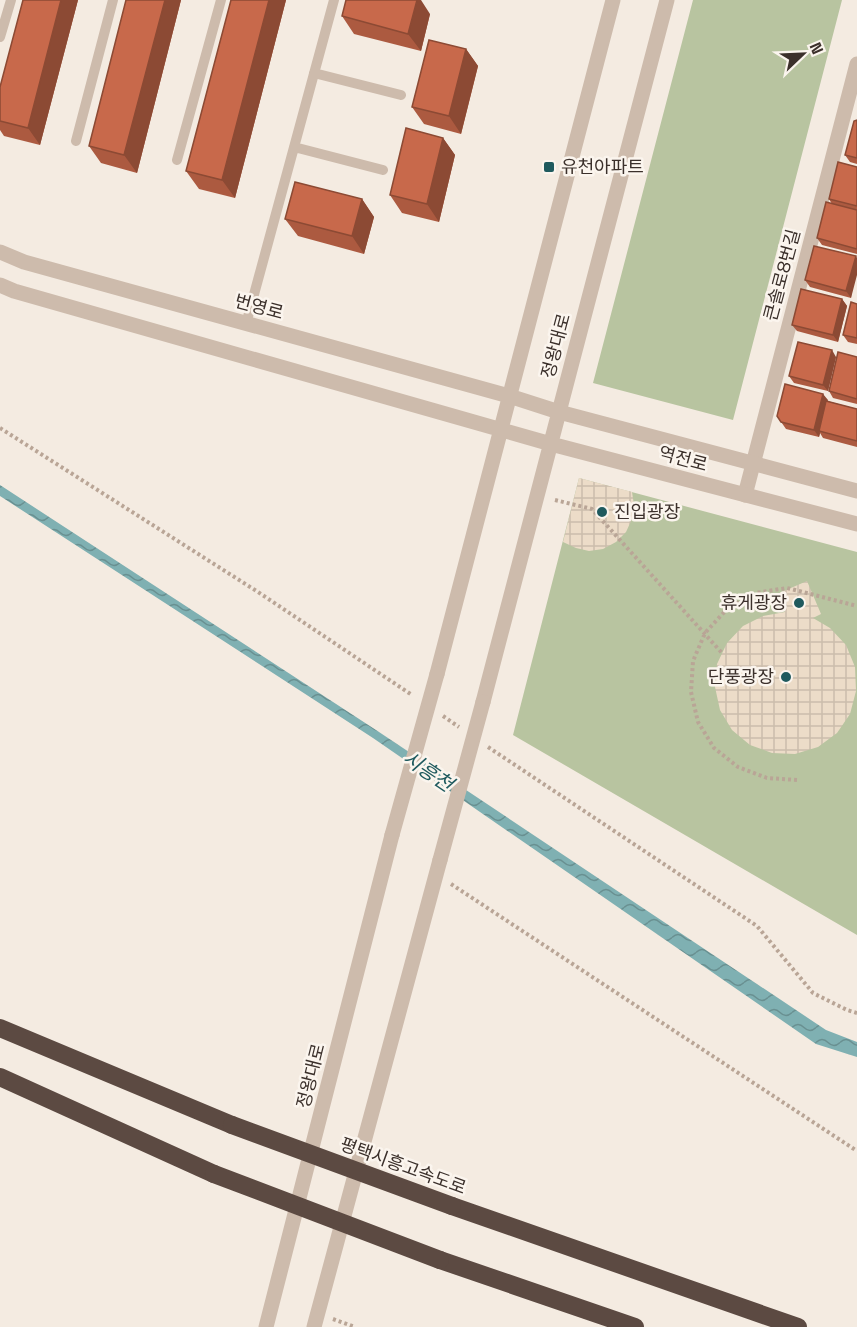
<svg xmlns="http://www.w3.org/2000/svg" width="857" height="1327" font-family="'Space Grotesk','Noto Sans KR',sans-serif">
  <style>
    .park { fill: #b8c4a0 }
    .plaza { fill: url(#plaza-grid) }
    .water { fill: url(#water-waves) }
    .lines { fill: none; stroke-linecap: round; stroke-linejoin: round }
    .path { stroke: #b9a596; stroke-width: 4; stroke-dasharray: 3 3; stroke-linecap: butt }
    .service { stroke: #cdbbac; stroke-width: 10 }
    .minor { stroke: #cdbbac; stroke-width: 15 }
    .tertiary { stroke: #cdbbac; stroke-width: 15 }
    .motorway { stroke: #5c4a42; stroke-width: 18 }
    .tertiary-bridge { stroke: #cdbbac; stroke-width: 15 }
    .motorway-bridge { stroke: #5c4a42; stroke-width: 18 }
    .wall { fill: #ac5a40 }
    .shaded-wall { fill: #8c4a34 }
    .building { fill: #c8694b; stroke: #8c4a34; stroke-width: 1.5 }
    .poi-dot { fill: #1f5a5e; stroke: #fbf5ee; stroke-width: 2 }
    .labels { text-anchor: middle; stroke-width: 5; stroke-linejoin: round; paint-order: stroke }
    .poi-label { font-size: 18px; fill: #3b302b; stroke: #fbf5ee; text-anchor: start }
    .street-label { font-size: 18px; fill: #3b302b; stroke: #fbf5ee }
    .water-label { font-size: 20px; font-style: italic; fill: #1f5a5e; stroke: #fbf5ee }
  </style>
  <defs>
    <pattern id="plaza-grid" width="8" height="8" patternUnits="userSpaceOnUse" patternTransform="scale(1.5)"><rect width="8" height="8" fill="#ecdcc8"/><path d="M0 4h8M4 0v8" fill="none" stroke="#cbbdac"/></pattern>
    <pattern id="water-waves" width="16" height="10" patternUnits="userSpaceOnUse" patternTransform="scale(1.5)"><rect width="16" height="10" fill="#7fb0b2"/><path d="M0 5q4-4 8 0t8 0" fill="none" stroke="#699091"/></pattern>
  </defs>
  <rect width="100%" height="100%" fill="#f4ebe1"/>
  <path class="park" d="M693,0H842L733,420L593,383Z
    M579,478L857,552V935L513,735Z"/>
  <path class="plaza" d="M579,478L632,492L634,505L632,519L626,532L616,542L603,549L589,551L576,548L563,542Z
    M807,581L821,614L813,618L830,628L846,645L855,667L856,691L850,714L837,733L818,747L795,754L772,753L750,745L732,730L720,710L715,687L717,664L727,643L743,626L763,616L785,612L777,594Z"/>
  <path class="water" d="M0,485L376,730L826,1030L857,1042V1057L816,1044L373,738L0,496Z"/>
  <g class="lines">
    <path class="path" d="M0,428L258,592L412,695
      M555,500L592,509L722,653
      M443,716L459,727
      M488,747L757,926L813,993L847,1010L857,1013
      M797,780L767,778L738,767L714,748L698,722L691,692L693,661L705,633L727,609L755,593L787,588L857,606
      M451,884L857,1151
      M333,1319L355,1327"/>
    <path class="service" d="M0,37L11,0
      M314,73L401,95
      M76,141L113,0
      M294,147L383,170
      M177,160L221,0
      M246,324L334,0"/>
    <path class="minor" d="M745,495L857,64"/>
    <path class="tertiary" d="M0,252L24,262L509,396L559,412L857,491
      M0,285L14,291L551,444L857,524
      M437,674L613,0
      M483,702L667,0
      M266,1327L392,835
      M314,1327L440,860"/>
    <path class="motorway" d="M0,1028L232,1125
      M0,1077L214,1174
      M452,1206L798,1327
      M440,1260L635,1327"/>
    <path class="tertiary-bridge" d="M392,835L437,674
      M440,860L483,702"/>
    <path class="motorway-bridge" d="M232,1125L452,1206
      M214,1174L440,1260"/>
  </g>
  <path class="wall" d="M23,0H78L40,145L4,136L0,130V87Z
    M126,0H181L137,173L101,163L89,146Z
    M231,0H286L235,198L199,189L186,171Z
    M430,14L421,51L354,34L342,16Z
    M466,49L478,66L461,134L424,124L412,107Z
    M857,120V164L850,162L845,155Z
    M443,138L455,155L439,222L402,213L390,195Z
    M857,167V254L822,245L817,238L832,204L829,199Z
    M362,199L374,217L364,254L298,236L285,219Z
    M856,256L851,298L810,287L805,280Z
    M842,299L847,306L838,342L797,331L792,325Z
    M857,304V344L848,342L843,335Z
    M836,357L828,391L794,383L789,376Z
    M857,357V404L833,398L829,391Z
    M823,394L827,401L857,409V447L823,438L820,433L819,437L786,429L777,416Z"/>
  <path class="shaded-wall" d="M61,0H78L40,145L28,128Z
    M165,0H181L137,173L124,155Z
    M269,0H286L235,198L222,180Z
    M417,0H421L430,14L421,51L408,34Z
    M466,49L478,66L461,134L449,116Z
    M443,138L455,155L439,222L427,204Z
    M362,199L374,217L364,254L352,236Z
    M856,256L857,258V275L851,298L846,291Z
    M842,299L847,306L838,342L833,335Z
    M832,350L836,357L828,391L823,385Z
    M823,394L828,400L820,432L819,431L820,433L819,437L814,430Z"/>
  <path class="building" d="M23,0H61L28,128L0,121V87Z
    M126,0H165L124,155L89,146Z
    M231,0H269L222,180L186,171Z
    M346,0H417L408,34L342,16Z
    M429,40L466,49L449,116L412,107Z
    M857,120V158L845,155L854,121Z
    M406,128L443,138L427,204L390,195Z
    M838,162L857,167V206L829,199Z
    M295,182L362,199L352,236L285,219Z
    M826,202L857,210V249L817,238Z
    M814,246L856,256L846,291L805,280Z
    M801,289L842,299L833,335L792,325Z
    M851,302L857,304V338L843,335Z
    M798,342L832,350L823,385L789,376Z
    M838,352L857,357V399L829,391Z
    M785,384L823,394L814,430L781,422L777,416Z
    M826,401L857,409V441L819,431Z"/>
  <g class="poi-dot">
    <rect x="543" y="161" width="12" height="12" rx="3"/>
    <circle cx="602" cy="512" r="6"/>
    <circle cx="799" cy="603" r="6"/>
    <circle cx="786" cy="677" r="6"/>
  </g>
  <g class="labels">
    <g class="poi-label">
      <text x="561" y="173">유천아파트</text>
      <text x="614" y="518">진입광장</text>
      <text x="787" y="609" text-anchor="end">휴게광장</text>
      <text x="774" y="683" text-anchor="end">단풍광장</text>
    </g>
    <g class="street-label">
      <text transform="translate(782 275) rotate(-75)" y="6">큰솔로8번길</text>
      <text transform="translate(259 307) rotate(15)" y="6">번영로</text>
      <text transform="translate(556 346) rotate(-75)" y="6">정왕대로</text>
      <text transform="translate(683 459) rotate(15)" y="6">역전로</text>
      <text transform="translate(311 1076) rotate(-76)" y="6">정왕대로</text>
      <text transform="translate(403 1166) rotate(20)" y="6">평택시흥고속도로</text>
    </g>
    <g class="water-label">
      <text transform="translate(428 771) rotate(34)" y="7">시흥천</text>
    </g>
  </g>
  <g transform="translate(803 54) rotate(67)" stroke="#fbf5ee" stroke-width="4.5" paint-order="stroke">
  <path d="M0-4.5L10 22L0 15L-10 22Z" fill="#3b302b"/>
  <text y="-9" font-size="16" font-weight="bold" text-anchor="middle" fill="#3b302b">N</text>
  </g>
</svg>
